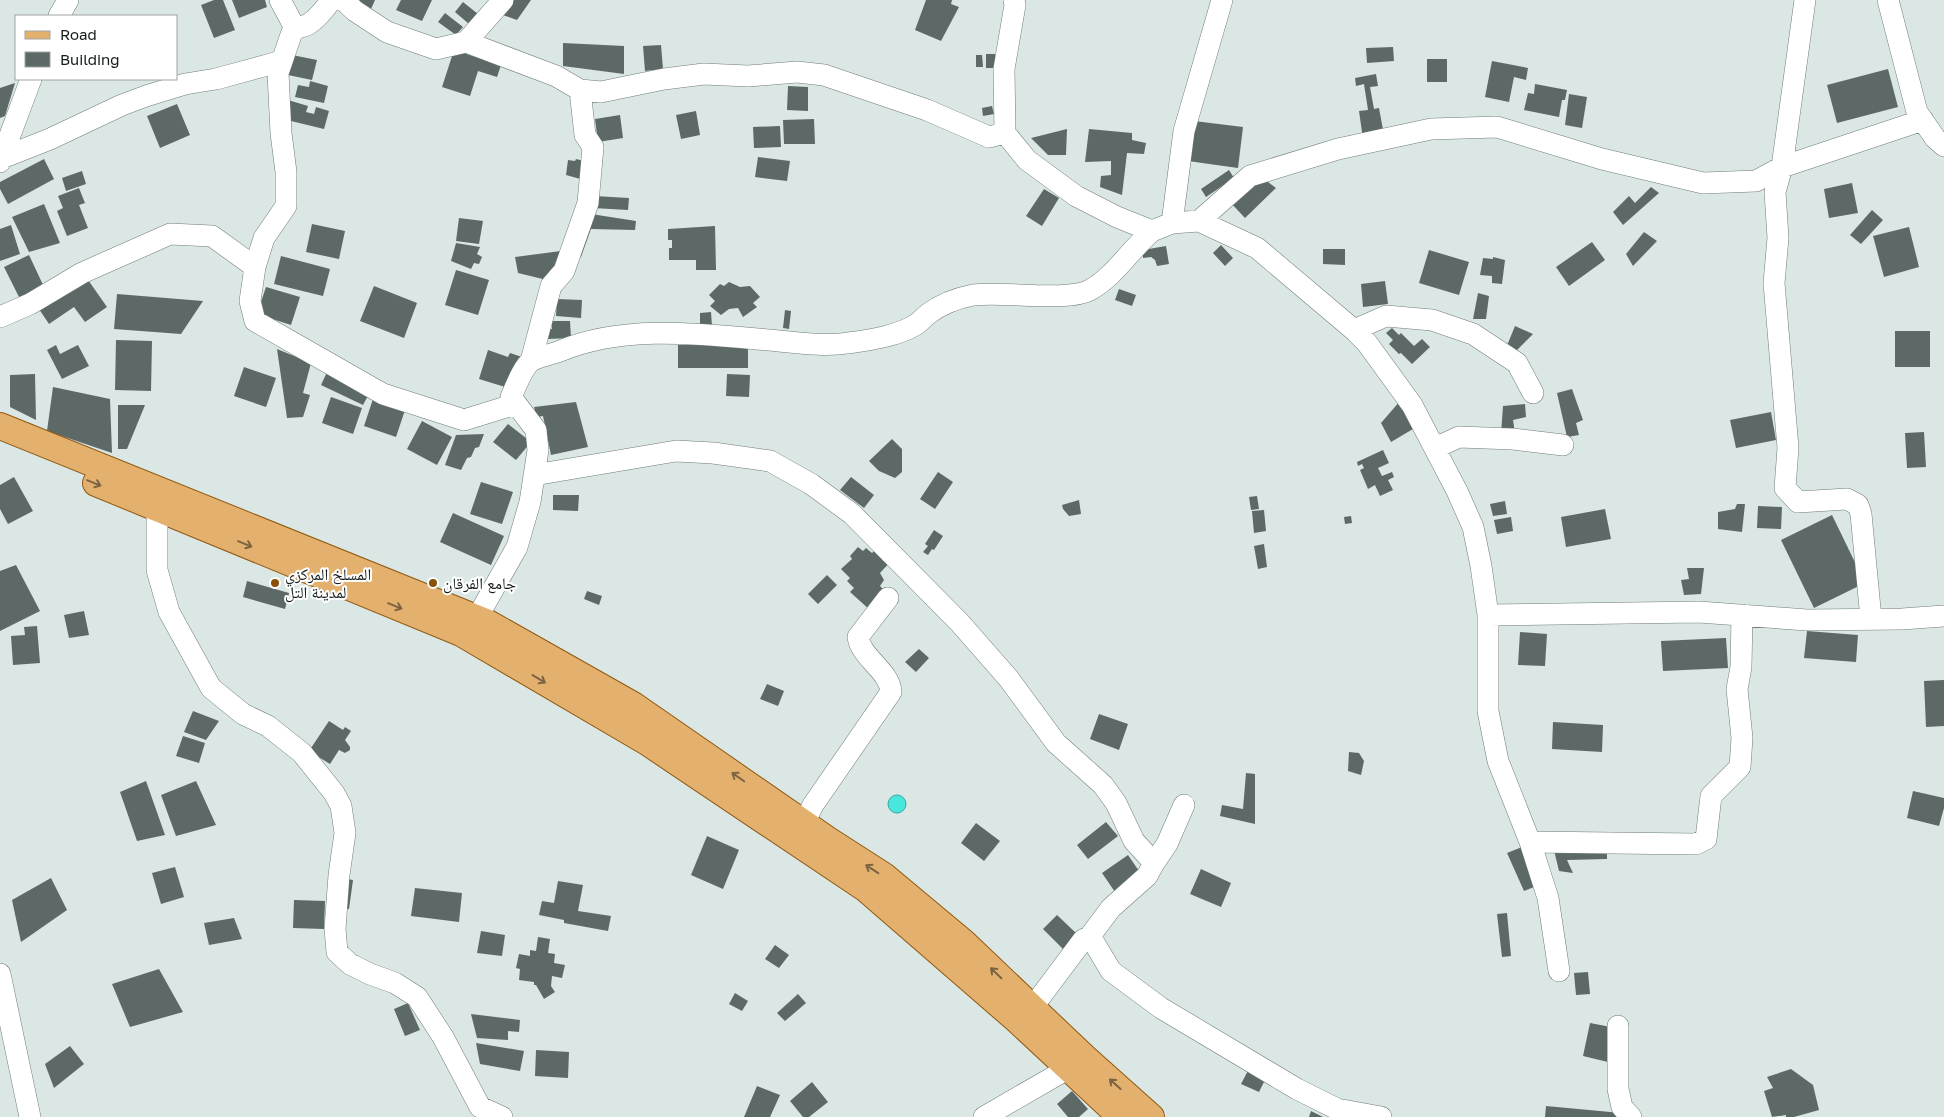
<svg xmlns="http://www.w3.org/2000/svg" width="1944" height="1117" font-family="'Golos Text','Noto Naskh Arabic',sans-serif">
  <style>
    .water { fill: #48e6dc; stroke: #38a8a2 }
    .building { fill: #5d6967 }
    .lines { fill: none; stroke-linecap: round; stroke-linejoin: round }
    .minor-casing { stroke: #707c7a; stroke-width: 22 }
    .major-casing { stroke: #905910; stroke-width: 28 }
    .minor { stroke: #fff; stroke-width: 21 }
    .major { stroke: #e4b06d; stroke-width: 26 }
    .oneway { stroke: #7c6443 }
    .poi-dot { fill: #8a5009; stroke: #fff; stroke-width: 2 }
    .labels { text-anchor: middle; stroke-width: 4; stroke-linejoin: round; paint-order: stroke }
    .poi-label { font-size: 16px; fill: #141919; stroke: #fff; text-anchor: start }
  </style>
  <rect width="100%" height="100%" fill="#dae7e5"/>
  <path class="water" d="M888 804a9 9 0 1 1 18 0a9 9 0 1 1-18 0Z"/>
  <path class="building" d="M214,0H223L235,30L214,38L201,5Z
    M232,0H265L267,7L239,18Z
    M352,0H375L371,9Z
    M401,0H432L422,21L396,10Z
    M511,0H531L517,20L500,14Z
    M926,0H952L951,4L959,7L941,41L915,30Z
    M463,2L478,14L469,24L455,12Z
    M445,13L463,27L456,35L438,22Z
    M563,43L624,46V74L563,66Z
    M661,45L663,69L645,71L643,46Z
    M1393,47L1394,61L1367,63L1366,48Z
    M454,50L501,65L497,77L478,71L470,96L442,87Z
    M287,54L317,60L312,80L283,74Z
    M986,54H995V68H986Z
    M976,55H982L983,67H976Z
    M1427,59H1447V82H1427Z
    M1492,61L1528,68L1526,80L1514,77L1509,102L1485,97Z
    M1888,69L1898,107L1837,123L1827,85Z
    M1376,74L1378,86L1370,87L1374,109L1379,108L1384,135L1363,139L1359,111L1368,110L1364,84L1356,86L1355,78Z
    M310,81L328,86L324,103L295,97L298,85L309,87Z
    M15,83L5,116L0,118V88Z
    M1535,84L1567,90L1565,100H1562L1559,117L1524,110L1528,93L1534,94Z
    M788,86L808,87V111L787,110Z
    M1569,94L1587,97L1582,128L1565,125Z
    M288,100L308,106L306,112L314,114L316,107L329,111L324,129L291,121Z
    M177,104L190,135L160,148L147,116Z
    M992,106L994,114L983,116L982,108Z
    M696,111L700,135L681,139L676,115Z
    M620,115L623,138L598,142L595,119Z
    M814,119L815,144H784L783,120Z
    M1194,121L1243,127L1238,168L1188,161Z
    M780,126L781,147L754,148L753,127Z
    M1067,129L1066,155H1048L1031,138Z
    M1089,129L1132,133V140L1146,143L1144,154L1127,153L1122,195L1100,187L1101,176L1111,175V161L1085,162Z
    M758,157L790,161L787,181L755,177Z
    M44,159L54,179L8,204L0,189V182Z
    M576,159L588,162L584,180L566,175L568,160L575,161Z
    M1229,170L1234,178L1206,197L1201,189Z
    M82,171L86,184L66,191L62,178Z
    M1264,179L1276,188L1245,218L1230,202Z
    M1852,183L1858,213L1829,218L1824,189Z
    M1651,187L1659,193L1623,225L1613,212L1629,196L1635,203Z
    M79,188L85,203L79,205L88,228L67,236L57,211L63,208L58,196Z
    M1044,189L1059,198L1042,226L1026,216Z
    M594,196L629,198L628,210L593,208Z
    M44,204L60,243L29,252L12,217Z
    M1872,210L1883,220L1861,244L1850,235Z
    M591,214L636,221L635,230L591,229L581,257L574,255Z
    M459,218L483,221L479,244L456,241Z
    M312,224L345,231L339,259L306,252Z
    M11,225L20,254L0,261V229Z
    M715,226L716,270H696V260H669V248H672V240H668V229Z
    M1909,227L1919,267L1884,277L1873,236Z
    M1644,232L1657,241L1633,266L1626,254Z
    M1592,242L1605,260L1569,286L1556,267Z
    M456,243L480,247L477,254L482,257L479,264L474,263L471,269L451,261Z
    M1221,245L1233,258L1225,266L1213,253Z
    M1166,246L1169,264L1157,266L1155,260L1151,257L1143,258V250Z
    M1323,249H1345V265L1323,264Z
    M1429,250L1469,262L1459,295L1419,283Z
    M561,251L551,281L518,273L515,257Z
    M29,255L44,287L20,299L4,267Z
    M281,256L330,269L323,296L274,284Z
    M1493,257L1505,260L1502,284L1492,283V276L1480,275L1483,258L1493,259Z
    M456,270L489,280L478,315L445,305Z
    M86,277L107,307L85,322L74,307L49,324L39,309Z
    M1385,281L1388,304L1363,307L1361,284Z
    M729,282L740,287L750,286L760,297L753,303L757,307L743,317L738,308L729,309L721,315L710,306L715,301L709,295L720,284L724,286Z
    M374,286L417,303L404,338L360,321Z
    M266,287L300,297L291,325L257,314Z
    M1119,289L1136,295L1132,306L1115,300Z
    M1478,293L1489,296L1486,319H1473Z
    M117,294L203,301L181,334L114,329Z
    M557,299L582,300L581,318L556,316Z
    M785,310L791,311L789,329L783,328Z
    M711,312L712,326H700V313Z
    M552,321H570L571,338L548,339V329H552Z
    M1515,326L1533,334L1513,354L1506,348Z
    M1392,328L1399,335L1401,333L1414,346L1422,339L1430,347L1412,364L1401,353L1399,354L1389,344L1393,340L1386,333Z
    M1895,331H1930V367H1895Z
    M116,340L152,341L151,391L115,390Z
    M56,345L60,354L78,345L89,366L62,379L47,350Z
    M678,345H748V368H678Z
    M277,349L311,363L303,393L310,395L303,417L287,418Z
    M488,350L508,357L510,353L522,357L512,389L479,379Z
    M244,367L276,378L266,407L234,396Z
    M328,370L371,390L363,405L321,385Z
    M35,374L36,420L10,407V375Z
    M727,374L750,375L749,397L726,396Z
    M53,387L110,399L112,453L47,431Z
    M1572,389L1583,420L1576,423L1579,435L1567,437L1557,393Z
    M374,396L406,407L396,437L364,426Z
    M331,397L362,408L353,434L322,423Z
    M1400,401L1413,429L1391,442L1381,423Z
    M576,402L588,447L551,455L543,416L537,417L534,407Z
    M1525,404L1526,417L1513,420L1515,433L1501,434L1503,406Z
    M118,405H145L127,449H118Z
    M1771,412L1776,440L1736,448L1730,420Z
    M422,421L452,437L437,465L407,449Z
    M508,424L531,442L516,460L493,442Z
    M1924,432L1926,467L1907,468L1905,433Z
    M484,434L479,447L475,448L471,457L467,458L461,470L445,465L456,435Z
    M892,439L902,449V472L895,478L879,471L869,461Z
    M1383,450L1389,463L1378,468L1382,476L1392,472L1394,477L1388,480L1393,490L1380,496L1375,485L1368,489L1360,470L1364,468L1362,464L1358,466L1357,462Z
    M938,472L953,482L935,509L920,499Z
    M14,477L33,511L8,524L0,509V485Z
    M851,477L874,495L864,508L840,490Z
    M481,482L513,492L502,524L470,514Z
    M553,495H579L578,511L553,510Z
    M1257,496L1259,509L1251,510L1249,497Z
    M1079,500L1081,514L1069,516L1063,509L1062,505Z
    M1505,501L1507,514L1493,516L1490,504Z
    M1737,504H1745L1742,532L1718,529V512L1735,509Z
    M1758,506L1782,507L1781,529L1757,528Z
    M1605,509L1611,539L1566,547L1561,517Z
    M1264,510L1266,531L1254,533L1252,511Z
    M453,513L504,536L491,565L440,542Z
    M1832,515L1865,583L1814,608L1781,540Z
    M1351,516L1352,523L1345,524L1344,517Z
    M1511,517L1513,531L1497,534L1494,520Z
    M934,530L943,536L934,550L932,549L928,555L923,552L928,546L925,544Z
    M1264,544L1267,567L1258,569L1254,546Z
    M858,547L863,551L866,548L872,553L877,548L891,561L880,573L884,580L880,586L886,592L870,610L850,592L854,588L847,581L850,578L841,569L852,559L850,556Z
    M16,565L40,611L0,631V571Z
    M1687,568H1704L1701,594L1684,595L1681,580L1689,579Z
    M827,575L837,585L818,604L808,594Z
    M247,581L289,593L285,609L243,597Z
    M587,591L602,596L599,605L584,599Z
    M84,611L89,635L69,638L64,615Z
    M37,626L40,663L13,665L11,636L25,635L24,627Z
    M1807,631L1858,635L1856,662L1804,658Z
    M1520,632L1547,634L1545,666L1518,665Z
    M1726,638L1728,668L1663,671L1661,641Z
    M919,649L929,658L916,672L905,662Z
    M1944,680V726L1926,727L1924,681Z
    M767,684L784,691L778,706L760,699Z
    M193,711L219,721L206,740L184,732Z
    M1099,714L1128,724L1119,750L1090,739Z
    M329,721L343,730L345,727L351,731L345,740L350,747V750L345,753L339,750L330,764L309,751Z
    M1553,722L1603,725L1602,752L1552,749Z
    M183,736L205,743L199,763L176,756Z
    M1349,752L1359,753L1364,761L1361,775L1348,771Z
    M1246,773L1255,774V824L1220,816L1222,805L1243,809Z
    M146,781L165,835L137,841L120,792Z
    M196,781L216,825L176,836L161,795Z
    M1913,791L1944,798V808L1939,826L1907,818Z
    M1106,822L1118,836L1088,859L1077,845Z
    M976,823L1000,841L984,861L961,843Z
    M707,836L739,850L723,889L691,875Z
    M1553,846L1607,847V859L1567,860L1573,873L1559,871Z
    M1522,847L1539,885L1524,891L1507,853Z
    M1128,855L1141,874L1115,892L1102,873Z
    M175,867L184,897L161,904L152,873Z
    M1201,869L1231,883L1221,907L1190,894Z
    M51,878L67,910L21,942L12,900Z
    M342,878L353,880L349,909L338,908Z
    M558,881L583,885L578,911L611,916L608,931L564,923V920L539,915L542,901L554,903Z
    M415,888L462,893L459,922L411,916Z
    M294,900L325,901L324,929L293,928Z
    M1507,913L1511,956L1502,957L1497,914Z
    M1057,915L1077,934L1063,949L1043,929Z
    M234,918L242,939L209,945L204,923Z
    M481,931L505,935L502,956L477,953Z
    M538,937L550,939L548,953L555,954L554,963L565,965L562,978L552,976L551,986L555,992L544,999L536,985H534V982L519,980L520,969L516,968L519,954L530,956V950L536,951Z
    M775,945L789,955L779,968L765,959Z
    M159,969L183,1012L130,1027L112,984Z
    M1588,972L1590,994L1576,995L1574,973Z
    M735,993L748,1001L742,1011L729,1004Z
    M798,994L806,1003L785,1021L777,1013Z
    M408,1003L420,1030L405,1036L394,1009Z
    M471,1014L520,1020L519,1032L508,1031V1040L477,1038Z
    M1590,1023L1616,1028L1608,1062L1583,1056Z
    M476,1043L524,1051L520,1071L480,1064Z
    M70,1046L84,1064L54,1088L45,1064Z
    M536,1050L569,1052L568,1078L535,1076Z
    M1251,1065L1268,1074L1259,1092L1241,1084Z
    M1791,1069L1813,1085L1819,1110L1794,1117H1786V1115L1772,1117L1764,1091L1773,1088L1767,1077Z
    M812,1082L828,1102L809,1117H803L790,1101Z
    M757,1086L780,1095L770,1117H744Z
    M1072,1091L1088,1109L1079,1117H1068L1057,1104Z
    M1546,1106L1621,1113L1620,1117H1545Z
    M1311,1111L1323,1117H1309Z"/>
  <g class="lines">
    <defs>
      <path id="minor" d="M280,0L295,28
        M331,0C326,8 316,20 307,25C301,28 297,26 292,32L278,73L281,133L286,172V206L264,238L255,267L250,301L255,321L383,394L464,420L516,404
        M343,0L355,11L387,32L436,49L466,42L503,0
        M1014,0L1015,5L1004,69L1005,133L1027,160L1076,196L1117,217L1152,231L1172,223L1184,131L1222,0
        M1805,0L1782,167L1923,120
        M1888,0L1917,112L1935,138L1944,146
        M59,16L68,0
        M466,42L556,76L580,90L601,92L664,79L704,74L748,76L797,72L824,75L927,110L989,137L1005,133
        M2,158L50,139L122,105L146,96L185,84L216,79L282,61
        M0,162L31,79
        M1782,167L1775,192L1778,238L1774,283L1788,448L1785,488L1798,502L1847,499L1858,505L1861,514L1871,619
        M1199,221L1257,248L1354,330L1367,343L1412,405L1457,491L1473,527L1481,566L1488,615L1699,612L1807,620L1902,619L1944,616
        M1172,223L1199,221L1250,176L1338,149L1431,129L1497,127L1602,159L1703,183L1756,181L1782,167
        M0,317L30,304L82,273L170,234L212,236L255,267
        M1354,330L1386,316L1432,320L1473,334L1517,363L1533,393
        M531,361L551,286L564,271L588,203L593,147L585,135L580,90
        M1435,448L1459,437L1513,439L1563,445
        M534,475L676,451L713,453L770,461L811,484L852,514L960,623L1009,679L1056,743L1103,785L1116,803L1134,841L1154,863L1167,844L1184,805
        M157,508V570L169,612L211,688L243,714L268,726L302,753L334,793L341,806L345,833L339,875L335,929L337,952L350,964L370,974L395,983L417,997L443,1037L480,1107L502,1117
        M1488,615V711L1498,761L1530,842L1548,898L1559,971
        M477,618L517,547L530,502L538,450L536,430L511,397C515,388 523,367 531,361C538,356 551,355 560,351C625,324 701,334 769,340C794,342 823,347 848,343C870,340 898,336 917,324C921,321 924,317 928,314C941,304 958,298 973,295C1002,291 1068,302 1090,290C1115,276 1130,250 1152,231
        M804,823L813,805L891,692C890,671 861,658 858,637L888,598
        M1530,842L1696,844L1706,839L1711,796L1740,767L1742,738L1737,689L1741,667L1742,615
        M1090,936L1111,908L1147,876L1154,863
        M0,974L30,1117
        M1032,1008L1083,940L1090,936L1111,971L1161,1008L1297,1089L1337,1109L1381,1117
        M1618,1026V1089L1622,1107L1631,1117
        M984,1117L1069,1068"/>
      <path id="major" d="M0,426L486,622L633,705L828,840L884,876L963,942L1085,1058L1151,1117
        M96,483L461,633L647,742L866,889L1017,1020L1121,1117"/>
    </defs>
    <use href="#minor" class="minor-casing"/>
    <use href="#major" class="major-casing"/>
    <use href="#minor" class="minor"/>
    <use href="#major" class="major"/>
  </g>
  <defs><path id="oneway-shaft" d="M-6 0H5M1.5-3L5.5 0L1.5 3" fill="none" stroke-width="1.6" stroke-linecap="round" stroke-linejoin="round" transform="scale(1.25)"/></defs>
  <g class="oneway">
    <use href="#oneway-shaft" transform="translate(94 483) rotate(22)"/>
    <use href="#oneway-shaft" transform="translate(245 544) rotate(22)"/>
    <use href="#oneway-shaft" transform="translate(395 606) rotate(22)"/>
    <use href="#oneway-shaft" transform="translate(539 679) rotate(31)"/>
    <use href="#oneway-shaft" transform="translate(738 777) rotate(-145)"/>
    <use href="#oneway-shaft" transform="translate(872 869) rotate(-147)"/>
    <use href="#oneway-shaft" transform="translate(996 973) rotate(-136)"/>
    <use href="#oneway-shaft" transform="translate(1115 1084) rotate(-138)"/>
  </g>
  <g class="poi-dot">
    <circle cx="275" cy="583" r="5"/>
    <circle cx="433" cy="583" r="5"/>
  </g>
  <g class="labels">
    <g class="poi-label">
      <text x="285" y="580">المسلخ المركزي<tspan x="285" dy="18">لمدينة التل</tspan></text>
      <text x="443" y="589">جامع الفرقان</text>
    </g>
  </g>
  <rect x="15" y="15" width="162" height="65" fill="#ffffff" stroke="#a1a3a3"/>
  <rect x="25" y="31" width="25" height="8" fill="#e4b06d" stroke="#a1a3a3"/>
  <text x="60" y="40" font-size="15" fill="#141919">Road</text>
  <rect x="25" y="52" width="25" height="15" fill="#5d6967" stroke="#a1a3a3"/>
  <text x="60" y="65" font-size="15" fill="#141919">Building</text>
</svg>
